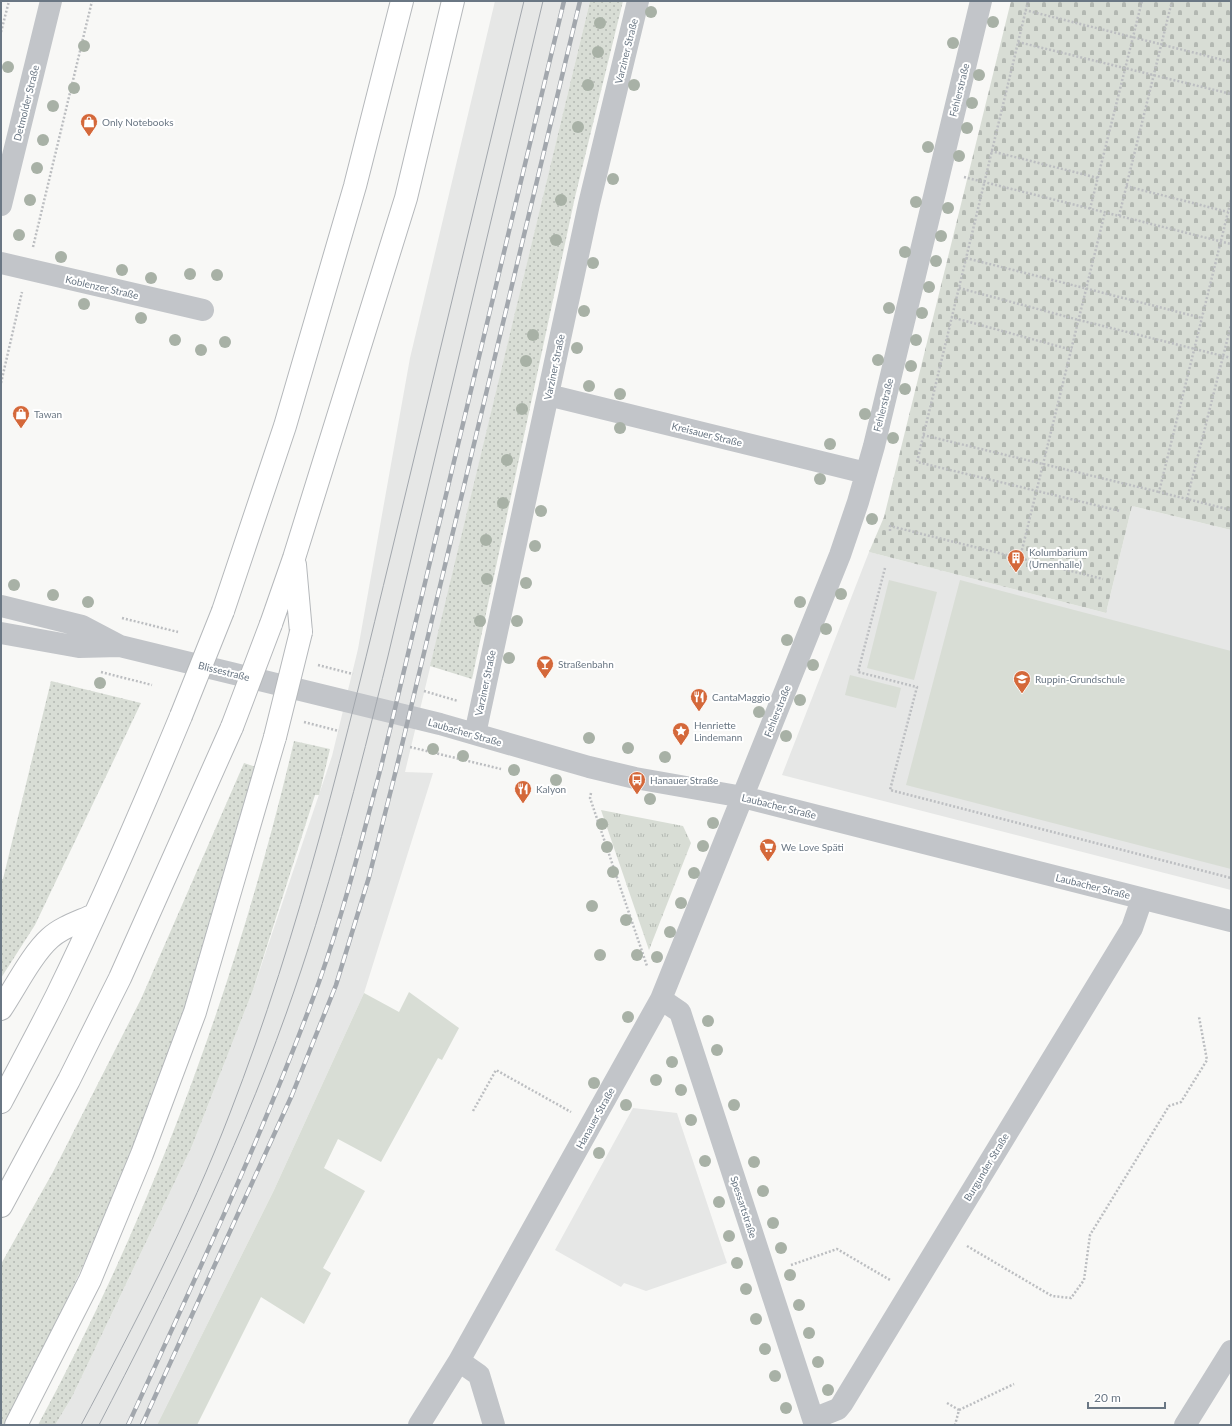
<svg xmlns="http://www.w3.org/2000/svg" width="1232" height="1426" font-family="Lato,sans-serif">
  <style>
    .built { fill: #e6e7e6 }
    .grass { fill: url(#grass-dots) }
    .cemetery { fill: url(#cemetery-stones) }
    .park { fill: url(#park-tufts) }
    .garden { fill: #d8ddd5 }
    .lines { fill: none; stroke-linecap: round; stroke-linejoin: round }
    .highway-casing { stroke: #b5b8bb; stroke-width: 24 }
    .path { stroke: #bcbec1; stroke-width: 2.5; stroke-dasharray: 2 2; stroke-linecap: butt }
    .minor { stroke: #c2c5c9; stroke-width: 22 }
    .highway { stroke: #fff; stroke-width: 22 }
    .tram { stroke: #a2a7ad; stroke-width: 1 }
    .rail-casing { stroke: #a2a7ad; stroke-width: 4.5 }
    .rail { stroke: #fff; stroke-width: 3; stroke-dasharray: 9; stroke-linecap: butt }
    .highway-bridge-casing { stroke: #b5b8bb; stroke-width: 24; stroke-linecap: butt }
    .highway-bridge { stroke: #fff; stroke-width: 22 }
    .tree { fill: #a8b1a6 }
    .labels { text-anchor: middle; stroke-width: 4; stroke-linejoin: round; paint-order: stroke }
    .street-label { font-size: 10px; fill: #6a7784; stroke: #fff }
    .poi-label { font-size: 10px; fill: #6a7784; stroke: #fff; text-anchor: start }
  </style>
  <defs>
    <pattern id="grass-dots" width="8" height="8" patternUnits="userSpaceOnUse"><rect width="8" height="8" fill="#d8ddd5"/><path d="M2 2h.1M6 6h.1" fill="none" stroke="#b3b8b2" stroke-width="1.8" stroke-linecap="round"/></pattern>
    <pattern id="cemetery-stones" width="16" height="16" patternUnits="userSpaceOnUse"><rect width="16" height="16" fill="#d8ddd5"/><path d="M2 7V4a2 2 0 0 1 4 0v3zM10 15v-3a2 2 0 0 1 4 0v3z" fill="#b3b8b2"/></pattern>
    <pattern id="park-tufts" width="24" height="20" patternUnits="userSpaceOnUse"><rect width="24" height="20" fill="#d8ddd5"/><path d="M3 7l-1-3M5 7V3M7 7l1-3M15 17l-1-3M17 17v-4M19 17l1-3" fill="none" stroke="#b3b8b2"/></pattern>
  </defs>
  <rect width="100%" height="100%" fill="#f8f8f6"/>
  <path class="built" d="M495,1H590L405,772L433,773L364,993L274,1190L157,1425H55L72,1397L192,1146L253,990L332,756L358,649L410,358Z
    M1132,506L1231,530V890L782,775L869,552L1106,613Z
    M633,1108L677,1113L727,1263L646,1291L624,1283L621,1287L555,1250Z"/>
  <path class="grass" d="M590,1H623L575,197L472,679L430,666Z
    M51,681L141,703L35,925L1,978V879H3Z
    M294,741L330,749L319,795H315L253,990L192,1146L72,1397L55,1425H38C153,1212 239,977 294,741Z
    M244,763L256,767C226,870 199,975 162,1076C117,1196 64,1312 4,1425H1V1264L53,1172L141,999Z"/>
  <path class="cemetery" d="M1011,1H1231V530L1132,506L1106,613L869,552L884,517Z"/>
  <path class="park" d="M601,810L683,826L691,843L649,950Z"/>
  <path class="garden" d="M889,580L937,592L914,680L867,668Z
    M960,580L1231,651V869L906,785Z
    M850,675L901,688L896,708L845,695Z
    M409,992L459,1028L442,1060L438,1058L381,1162L338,1139L324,1168L365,1191L323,1268L331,1273L304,1324L261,1297L197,1425H157L274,1190L364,993L399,1012Z"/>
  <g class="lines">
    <defs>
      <path id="highway" d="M295,565L301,632
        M223,611L285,426L355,186L402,1
        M271,624L294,558L406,198L453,1
        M1,1009C15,988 32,954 50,938C62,927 79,922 94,915
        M1,1102C20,1066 39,1031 57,995C102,903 142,810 181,716
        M1,1206L69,1080L120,978L232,727
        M16,1425L90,1280L142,1154L195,1012L275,737"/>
    </defs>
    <use href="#highway" class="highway-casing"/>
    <path class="path" d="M1028,1L917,462L1120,511
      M1025,10L1231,62
      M1,32L9,1
      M1018,42L1231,94
      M991,151L1098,178
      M964,177L1231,244
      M1126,186L1228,212
      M1231,200L1159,492L1231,510
      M1090,209L1142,1
      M1119,216L1172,1
      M33,247L92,1
      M966,258L1202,318
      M959,288L1079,320L1231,358
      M951,317L1072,350
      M1,383L22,292
      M923,435L1159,492
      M1187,499L1231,325
      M890,531V526L1103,579
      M1020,558L1105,212
      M885,568L858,672L917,687L890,790L1231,878
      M122,618L178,632
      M318,665L353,674
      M101,672L152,685
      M424,691L458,701
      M304,722L339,731
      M410,747L501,769
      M591,793L590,798L647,966
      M473,1111L496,1070L571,1112
      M967,1246L1052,1296L1071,1298L1084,1280L1090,1235L1169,1106L1181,1102L1207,1060L1199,1017
      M791,1265L837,1249L890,1280
      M947,1403L959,1410L955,1425
      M959,1410L1014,1384"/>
    <path class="minor" d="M1,205L51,1
      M1,263L203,310
      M548,395L866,473
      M1,606L82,626L120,646L440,724L589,767L635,778L743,797L1231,921
      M1,633L79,647L119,646
      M475,734L589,204L638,1
      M661,999L680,1012L815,1425
      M459,1361L479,1375L494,1425
      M813,1419L838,1409L842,1404L1132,928L1142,899
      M419,1425L459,1361L661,999L840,555L858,502L874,446L981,1
      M1185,1425L1231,1351"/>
    <use href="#highway" class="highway"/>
    <path class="tram" d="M81,1425C135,1324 189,1220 230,1113C301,930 346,740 392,550C436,367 480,184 524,1
      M99,1425C168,1292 235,1156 286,1014C328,897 358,777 388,656L543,1"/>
    <defs>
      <path id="rail" d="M128,1425C195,1279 264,1133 319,982C344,911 362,839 381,767L564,1
        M142,1425L292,1095L336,985L369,877L396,770L580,1"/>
    </defs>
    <use href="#rail" class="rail-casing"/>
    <use href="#rail" class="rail"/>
    <defs>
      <path id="highway-bridge" d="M181,716L223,611
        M232,727L271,624
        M275,737L301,632"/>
    </defs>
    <use href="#highway-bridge" class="highway-bridge-casing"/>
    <use href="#highway-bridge" class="highway-bridge"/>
  </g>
  <g class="tree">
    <circle cx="651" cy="12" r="6"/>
    <circle cx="993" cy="22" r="6"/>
    <circle cx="600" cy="23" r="6"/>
    <circle cx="953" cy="43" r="6"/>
    <circle cx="84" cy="46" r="6"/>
    <circle cx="598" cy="52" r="6"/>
    <circle cx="8" cy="67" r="6"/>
    <circle cx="979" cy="75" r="6"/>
    <circle cx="588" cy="85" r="6"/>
    <circle cx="634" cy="85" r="6"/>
    <circle cx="74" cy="88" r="6"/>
    <circle cx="972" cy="103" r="6"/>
    <circle cx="53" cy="106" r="6"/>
    <circle cx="578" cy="127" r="6"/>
    <circle cx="967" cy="128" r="6"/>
    <circle cx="43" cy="140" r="6"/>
    <circle cx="928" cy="147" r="6"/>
    <circle cx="959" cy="156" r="6"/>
    <circle cx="37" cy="168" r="6"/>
    <circle cx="613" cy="179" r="6"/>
    <circle cx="30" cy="200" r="6"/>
    <circle cx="561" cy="200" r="6"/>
    <circle cx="916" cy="202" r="6"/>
    <circle cx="948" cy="208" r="6"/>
    <circle cx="19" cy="235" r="6"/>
    <circle cx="941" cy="236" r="6"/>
    <circle cx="556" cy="240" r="6"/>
    <circle cx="905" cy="252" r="6"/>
    <circle cx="61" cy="257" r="6"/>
    <circle cx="936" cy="261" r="6"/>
    <circle cx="593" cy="263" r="6"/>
    <circle cx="122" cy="270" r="6"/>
    <circle cx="190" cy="274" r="6"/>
    <circle cx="217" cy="275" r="6"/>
    <circle cx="151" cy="278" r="6"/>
    <circle cx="929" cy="287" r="6"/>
    <circle cx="84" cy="304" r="6"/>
    <circle cx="889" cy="308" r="6"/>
    <circle cx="584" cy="311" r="6"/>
    <circle cx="922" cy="313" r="6"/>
    <circle cx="141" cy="318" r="6"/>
    <circle cx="533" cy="335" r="6"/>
    <circle cx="175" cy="340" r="6"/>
    <circle cx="916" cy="340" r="6"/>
    <circle cx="225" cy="342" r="6"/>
    <circle cx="577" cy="348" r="6"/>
    <circle cx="201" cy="350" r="6"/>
    <circle cx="878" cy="360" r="6"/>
    <circle cx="526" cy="361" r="6"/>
    <circle cx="911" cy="366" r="6"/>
    <circle cx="589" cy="386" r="6"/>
    <circle cx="905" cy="389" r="6"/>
    <circle cx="620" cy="394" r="6"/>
    <circle cx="522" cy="409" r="6"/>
    <circle cx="865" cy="414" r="6"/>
    <circle cx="620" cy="428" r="6"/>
    <circle cx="893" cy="438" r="6"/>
    <circle cx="830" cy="444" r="6"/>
    <circle cx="507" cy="460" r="6"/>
    <circle cx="820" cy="479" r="6"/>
    <circle cx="503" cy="503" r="6"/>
    <circle cx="541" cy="511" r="6"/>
    <circle cx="872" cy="519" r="6"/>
    <circle cx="486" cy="540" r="6"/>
    <circle cx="535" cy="546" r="6"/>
    <circle cx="487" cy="579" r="6"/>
    <circle cx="526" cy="583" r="6"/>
    <circle cx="14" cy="585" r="6"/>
    <circle cx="841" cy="594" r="6"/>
    <circle cx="53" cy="595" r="6"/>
    <circle cx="88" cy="602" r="6"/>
    <circle cx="800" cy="602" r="6"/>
    <circle cx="480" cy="621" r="6"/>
    <circle cx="517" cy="621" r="6"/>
    <circle cx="826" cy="629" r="6"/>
    <circle cx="787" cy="640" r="6"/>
    <circle cx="509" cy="658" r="6"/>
    <circle cx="813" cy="665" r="6"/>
    <circle cx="100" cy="683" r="6"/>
    <circle cx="800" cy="700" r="6"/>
    <circle cx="759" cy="712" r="6"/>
    <circle cx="786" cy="736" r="6"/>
    <circle cx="589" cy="738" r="6"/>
    <circle cx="628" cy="748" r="6"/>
    <circle cx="433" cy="749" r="6"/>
    <circle cx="463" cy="756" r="6"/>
    <circle cx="665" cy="757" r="6"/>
    <circle cx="514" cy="770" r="6"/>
    <circle cx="556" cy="780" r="6"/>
    <circle cx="650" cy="799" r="6"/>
    <circle cx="713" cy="823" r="6"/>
    <circle cx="602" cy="824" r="6"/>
    <circle cx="703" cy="846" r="6"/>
    <circle cx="607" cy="847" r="6"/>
    <circle cx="613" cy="872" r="6"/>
    <circle cx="694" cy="873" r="6"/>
    <circle cx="681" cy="903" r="6"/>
    <circle cx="592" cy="906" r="6"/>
    <circle cx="626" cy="920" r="6"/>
    <circle cx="670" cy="932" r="6"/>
    <circle cx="600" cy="955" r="6"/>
    <circle cx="637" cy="955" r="6"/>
    <circle cx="657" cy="957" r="6"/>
    <circle cx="628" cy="1017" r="6"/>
    <circle cx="708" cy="1021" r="6"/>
    <circle cx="717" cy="1050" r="6"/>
    <circle cx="672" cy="1062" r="6"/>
    <circle cx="656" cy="1080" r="6"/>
    <circle cx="594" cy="1083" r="6"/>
    <circle cx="681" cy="1090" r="6"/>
    <circle cx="626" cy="1105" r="6"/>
    <circle cx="734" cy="1105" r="6"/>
    <circle cx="691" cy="1120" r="6"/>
    <circle cx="599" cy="1153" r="6"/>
    <circle cx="705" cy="1161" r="6"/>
    <circle cx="754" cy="1162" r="6"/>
    <circle cx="763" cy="1191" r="6"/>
    <circle cx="719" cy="1202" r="6"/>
    <circle cx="773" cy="1223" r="6"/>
    <circle cx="729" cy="1236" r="6"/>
    <circle cx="781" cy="1248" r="6"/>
    <circle cx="737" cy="1263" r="6"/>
    <circle cx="790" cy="1275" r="6"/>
    <circle cx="746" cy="1289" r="6"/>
    <circle cx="799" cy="1305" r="6"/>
    <circle cx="756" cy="1319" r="6"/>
    <circle cx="809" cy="1333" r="6"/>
    <circle cx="765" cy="1349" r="6"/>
    <circle cx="818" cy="1362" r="6"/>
    <circle cx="775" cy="1376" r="6"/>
    <circle cx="828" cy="1390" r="6"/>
    <circle cx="786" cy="1408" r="6"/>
  </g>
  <defs>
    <symbol id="shop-pin" viewBox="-11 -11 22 30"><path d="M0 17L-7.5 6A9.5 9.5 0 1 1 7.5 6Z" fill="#d4683a" stroke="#fff"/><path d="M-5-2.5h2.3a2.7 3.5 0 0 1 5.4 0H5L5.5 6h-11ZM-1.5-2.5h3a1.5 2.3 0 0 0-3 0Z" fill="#fff"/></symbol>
    <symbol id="building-pin" viewBox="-11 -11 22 30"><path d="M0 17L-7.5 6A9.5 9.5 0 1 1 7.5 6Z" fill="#d4683a" stroke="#fff"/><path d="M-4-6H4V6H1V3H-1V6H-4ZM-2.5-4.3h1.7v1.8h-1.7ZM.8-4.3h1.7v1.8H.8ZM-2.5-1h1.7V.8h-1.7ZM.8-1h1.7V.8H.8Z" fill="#fff"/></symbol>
    <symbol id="bar-pin" viewBox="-11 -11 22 30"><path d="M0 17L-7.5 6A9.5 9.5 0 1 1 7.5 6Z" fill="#d4683a" stroke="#fff"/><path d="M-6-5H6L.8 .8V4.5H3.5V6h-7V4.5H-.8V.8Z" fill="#fff"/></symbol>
    <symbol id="school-pin" viewBox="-11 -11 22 30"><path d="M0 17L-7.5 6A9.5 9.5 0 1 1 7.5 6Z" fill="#d4683a" stroke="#fff"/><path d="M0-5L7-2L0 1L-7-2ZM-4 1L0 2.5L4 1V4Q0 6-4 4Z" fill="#fff"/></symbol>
    <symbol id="restaurant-pin" viewBox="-11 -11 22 30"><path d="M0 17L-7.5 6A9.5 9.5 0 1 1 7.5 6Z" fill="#d4683a" stroke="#fff"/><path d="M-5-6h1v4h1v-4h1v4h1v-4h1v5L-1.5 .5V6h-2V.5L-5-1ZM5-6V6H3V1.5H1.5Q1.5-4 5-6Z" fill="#fff"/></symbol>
    <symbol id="sight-pin" viewBox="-11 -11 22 30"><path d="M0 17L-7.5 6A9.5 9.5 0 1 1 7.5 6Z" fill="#d4683a" stroke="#fff"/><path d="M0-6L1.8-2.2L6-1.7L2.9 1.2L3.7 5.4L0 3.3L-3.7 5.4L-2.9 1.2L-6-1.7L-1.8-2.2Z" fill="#fff"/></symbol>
    <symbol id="bus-pin" viewBox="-11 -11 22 30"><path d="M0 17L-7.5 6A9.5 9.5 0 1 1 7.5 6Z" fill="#d4683a" stroke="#fff"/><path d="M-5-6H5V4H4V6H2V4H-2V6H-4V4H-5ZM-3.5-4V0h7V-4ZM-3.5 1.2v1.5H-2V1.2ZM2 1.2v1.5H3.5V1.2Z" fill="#fff"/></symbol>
    <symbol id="supermarket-pin" viewBox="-11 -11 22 30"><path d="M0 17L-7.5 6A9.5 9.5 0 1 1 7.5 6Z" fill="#d4683a" stroke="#fff"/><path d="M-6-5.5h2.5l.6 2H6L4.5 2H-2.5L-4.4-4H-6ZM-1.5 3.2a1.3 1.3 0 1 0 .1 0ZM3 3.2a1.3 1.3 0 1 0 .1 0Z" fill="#fff"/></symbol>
  </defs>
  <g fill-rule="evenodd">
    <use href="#shop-pin" x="79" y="112" width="20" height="27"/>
    <use href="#shop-pin" x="11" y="404" width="20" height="27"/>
    <use href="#building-pin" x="1006" y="548" width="20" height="27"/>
    <use href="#bar-pin" x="535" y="654" width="20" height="27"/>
    <use href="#school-pin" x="1012" y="669" width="20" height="27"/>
    <use href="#restaurant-pin" x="689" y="687" width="20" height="27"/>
    <use href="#sight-pin" x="671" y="721" width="20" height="27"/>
    <use href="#bus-pin" x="627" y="770" width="20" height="27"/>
    <use href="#restaurant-pin" x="513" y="779" width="20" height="27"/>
    <use href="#supermarket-pin" x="758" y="837" width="20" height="27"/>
  </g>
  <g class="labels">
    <g class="street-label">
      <text transform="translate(626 51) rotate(-76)" y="4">Varziner Straße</text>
      <text transform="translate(959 90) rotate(-76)" y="4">Fehlerstraße</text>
      <text transform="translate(26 103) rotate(-76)" y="4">Detmolder Straße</text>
      <text transform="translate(102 287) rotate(13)" y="4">Koblenzer Straße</text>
      <text transform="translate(554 367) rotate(-78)" y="4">Varziner Straße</text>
      <text transform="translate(883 405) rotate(-76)" y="4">Fehlerstraße</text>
      <text transform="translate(707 434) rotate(14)" y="4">Kreisauer Straße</text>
      <text transform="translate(224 671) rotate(14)" y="4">Blissestraße</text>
      <text transform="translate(485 683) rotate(-78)" y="4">Varziner Straße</text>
      <text transform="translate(777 711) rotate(-68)" y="4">Fehlerstraße</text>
      <text transform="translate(465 732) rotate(16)" y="4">Laubacher Straße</text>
      <text transform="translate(779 806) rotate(14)" y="4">Laubacher Straße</text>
      <text transform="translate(1093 886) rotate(14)" y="4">Laubacher Straße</text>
      <text transform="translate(595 1118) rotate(-61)" y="4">Hanauer Straße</text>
      <text transform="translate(986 1167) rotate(-59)" y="4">Burgunder Straße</text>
      <text transform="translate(744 1207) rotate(72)" y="4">Spessartstraße</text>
    </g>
    <g class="poi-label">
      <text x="102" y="126">Only Notebooks</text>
      <text x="34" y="418">Tawan</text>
      <text x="1029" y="556">Kolumbarium<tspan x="1029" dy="12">(Urnenhalle)</tspan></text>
      <text x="558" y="668">Straßenbahn</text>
      <text x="1035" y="683">Ruppin-Grundschule</text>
      <text x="712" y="701">CantaMaggio</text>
      <text x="694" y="729">Henriette<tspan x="694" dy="12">Lindemann</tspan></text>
      <text x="650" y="784">Hanauer Straße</text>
      <text x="536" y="793">Kalyon</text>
      <text x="781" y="851">We Love Späti</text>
    </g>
  </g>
  <rect width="1232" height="1426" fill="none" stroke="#6a7784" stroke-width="4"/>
  <path d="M1088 1402v6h77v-6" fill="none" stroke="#6a7784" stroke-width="2"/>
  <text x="1094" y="1402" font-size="12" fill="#6a7784" stroke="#ffffff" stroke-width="3" paint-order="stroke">20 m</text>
</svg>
